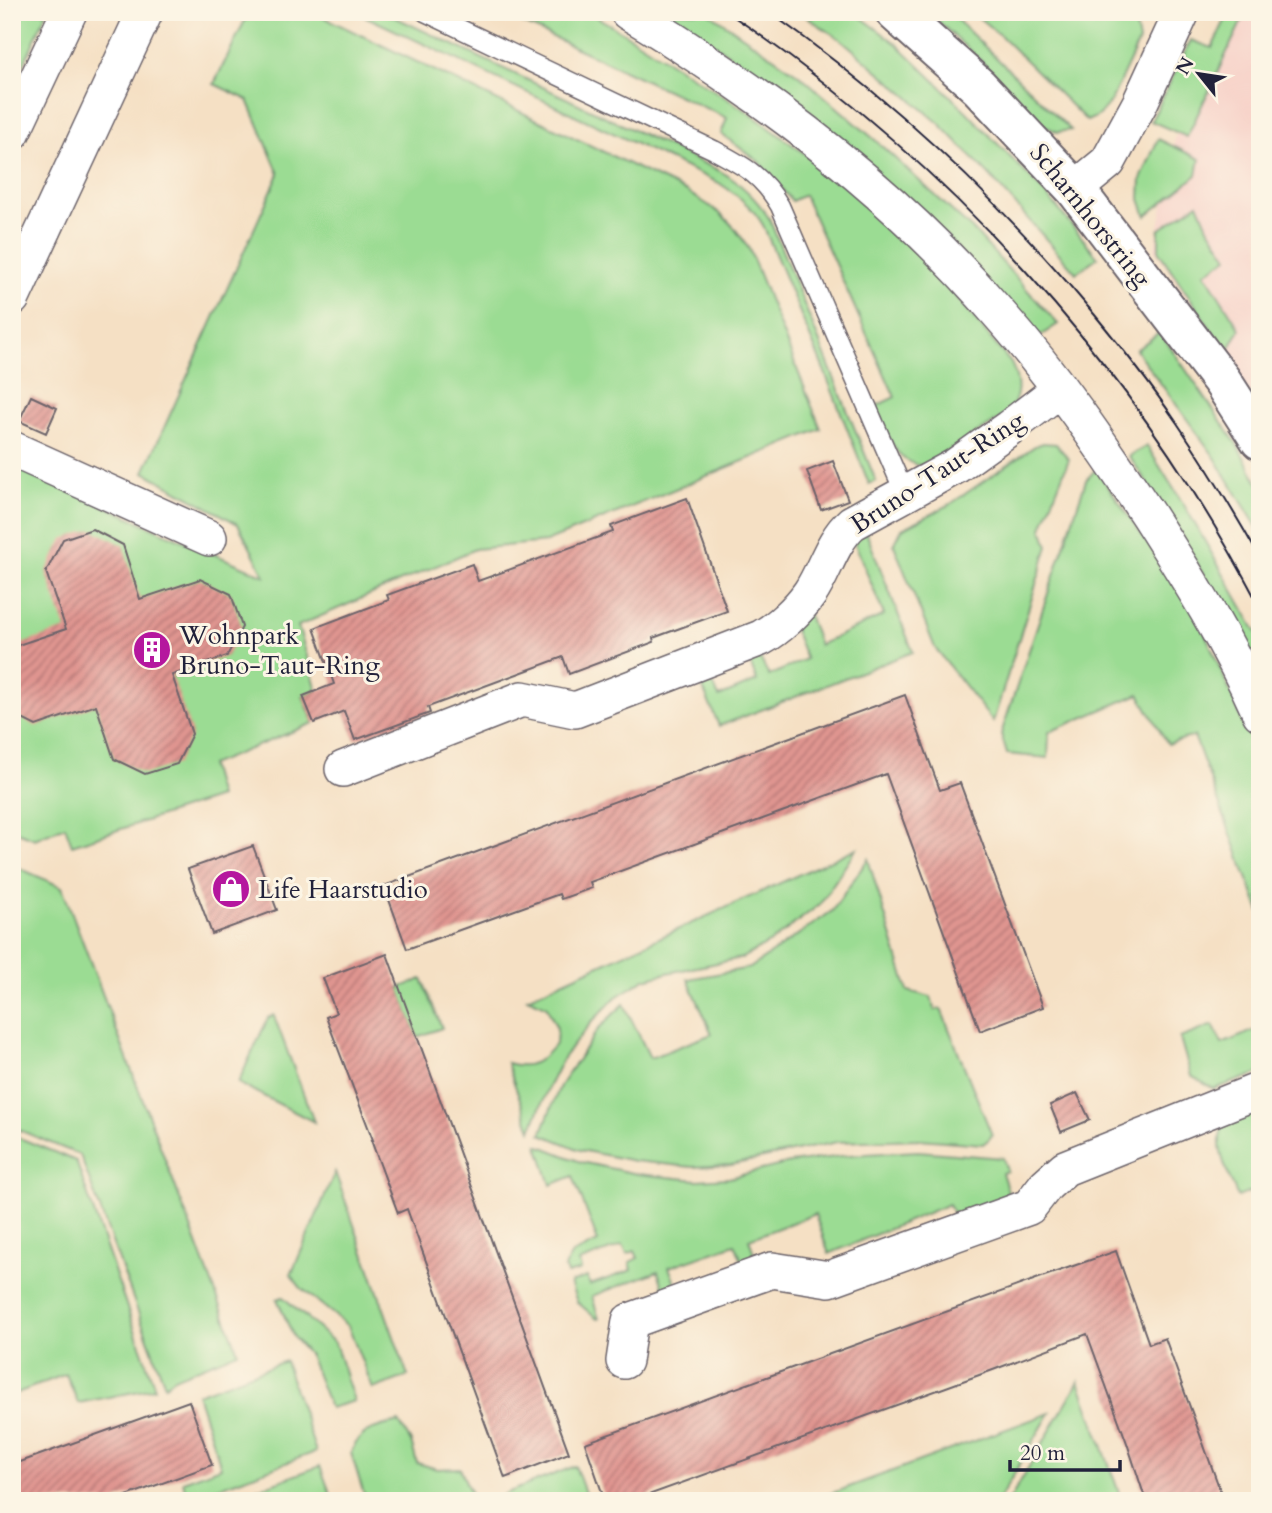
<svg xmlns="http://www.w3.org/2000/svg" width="1272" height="1513" font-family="Cardo,serif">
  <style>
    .built { fill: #f7d1c8 }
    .grass { fill: #9bdc93; stroke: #5e7f67; stroke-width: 2 }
    .building { fill: url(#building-hatch) }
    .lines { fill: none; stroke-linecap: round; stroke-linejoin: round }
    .service-casing { stroke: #6c646b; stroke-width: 21 }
    .minor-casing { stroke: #6c646b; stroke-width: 38 }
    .tertiary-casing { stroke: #6c646b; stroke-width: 42 }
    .service { stroke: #fff; stroke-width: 18 }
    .minor { stroke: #fff; stroke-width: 35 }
    .tertiary { stroke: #fff; stroke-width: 38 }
    .tram { stroke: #22223b; stroke-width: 2 }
    .labels { text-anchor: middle; stroke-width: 6; stroke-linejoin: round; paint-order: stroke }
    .street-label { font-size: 26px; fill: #22223b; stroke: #fcf5e5 }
    .poi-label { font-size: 26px; fill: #22223b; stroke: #fcf5e5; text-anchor: start }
  </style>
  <defs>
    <pattern id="building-hatch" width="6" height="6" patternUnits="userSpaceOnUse" patternTransform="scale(1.75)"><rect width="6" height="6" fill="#e09590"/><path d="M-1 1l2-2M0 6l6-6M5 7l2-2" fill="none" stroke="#b57977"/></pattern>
  </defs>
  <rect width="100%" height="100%" fill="#fcf5e5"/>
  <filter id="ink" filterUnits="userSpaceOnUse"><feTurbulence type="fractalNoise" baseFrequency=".0143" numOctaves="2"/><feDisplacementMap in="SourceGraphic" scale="14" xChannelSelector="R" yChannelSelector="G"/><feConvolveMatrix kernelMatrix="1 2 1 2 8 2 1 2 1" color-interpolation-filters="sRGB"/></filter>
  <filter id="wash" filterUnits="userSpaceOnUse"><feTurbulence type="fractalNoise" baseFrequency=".00686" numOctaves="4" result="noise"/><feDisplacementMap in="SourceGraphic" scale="28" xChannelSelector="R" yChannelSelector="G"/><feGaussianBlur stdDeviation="1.57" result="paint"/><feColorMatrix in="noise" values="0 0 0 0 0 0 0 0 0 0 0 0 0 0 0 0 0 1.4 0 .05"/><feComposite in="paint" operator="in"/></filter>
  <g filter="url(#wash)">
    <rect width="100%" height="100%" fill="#f5e0c4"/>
    <path class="built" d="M1233,12H1260V412L1155,249L1175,138Z"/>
    <path class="grass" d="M12,12H47L12,91Z
      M249,12H313L687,192C718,210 730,218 749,249L821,429L546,542L475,549L298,626L317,690L303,696L314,723L210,765L219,797L72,845L65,826L35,839L12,830V463L149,526L265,576L238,524L144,472L279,174L248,100L214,84Z
      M356,12H384L720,171C741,183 756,198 769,218L876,481L869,484L824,370L763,225C752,206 737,195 719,183Z
      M499,12H588L624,33L745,110L841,180L932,267L1011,363C1020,382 1021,398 1006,415L925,466C893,465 886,430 876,406L895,397L804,195L792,201L758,161L721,134L727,118Z
      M667,12H708L802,77L874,139L976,233L1058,324L1040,336L785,96L699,33Z
      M799,12H854L897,44L967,112L1045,193L1098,257L1076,273L990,176L940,124L843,41Z
      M928,12H949L1071,130L1057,132L1039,123L983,63Z
      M972,12H1042L1057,19L1060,12H1115L1135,21L1139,41L1111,101L1098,116L1087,121L1002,37Z
      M1229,12H1246L1187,137L1151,121L1191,40L1212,48Z
      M1158,139L1200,159L1197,175L1146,216L1140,199L1141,179Z
      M1198,203L1208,227L1228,257L1205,273L1240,329L1227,353L1159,252V230Z
      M1160,332L1236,443L1260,486V532L1214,456L1136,350Z
      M1043,443L1056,444L1069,459L1042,528L1048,546L993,722L935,648L894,545L902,529L949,505L1035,446Z
      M1147,446L1187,510L1260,638V675L1172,520L1129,456Z
      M1096,469L1197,614L1260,762V912L1194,736L1168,744L1139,694L1049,732L1048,758L1007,754L1001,734L1086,480Z
      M864,527L913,652L719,726L699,679L709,675L719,697L757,681L749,660L759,656L769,676L806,659L793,627L807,612L819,645L884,615L853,539Z
      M857,848L820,904L771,942L742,958L667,973L645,979L616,997L591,1023L563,1058L548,1088L531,1130L507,1063C531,1070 542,1061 556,1043L557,1028L546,1006L527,998Z
      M868,859L908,991L931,997L935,1010L941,1009L992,1135L989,1139L983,1144L919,1139L837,1142L731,1165L692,1167L634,1161L580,1150L541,1134L560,1086L599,1028L624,1004L650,1058L712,1034L688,979L750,968L832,911Z
      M12,865L62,887L238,1352L174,1378L165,1385L80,1155L12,1127Z
      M422,979L442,1028L417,1037L399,988Z
      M274,1015V1016L314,1122L238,1083L268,1018Z
      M1213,1025L1222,1044L1260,1028V1073L1214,1089L1191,1076L1180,1038Z
      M1260,1101V1164L1255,1166L1260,1179V1188L1238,1197C1228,1173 1205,1134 1234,1114C1242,1109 1252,1105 1260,1101Z
      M12,1135L76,1161L155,1388L78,1403L66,1374L12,1395Z
      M538,1145L581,1162L637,1174L697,1180L729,1178L790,1163L849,1155L918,1151L1003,1158L1007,1171L1002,1173L1008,1191L1005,1199L956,1220L949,1204L829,1254L815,1214L749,1239L757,1262L744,1266L735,1244L669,1267L678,1291L665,1294L658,1271L592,1296L599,1319H597L577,1302L570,1283L587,1277L590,1285L632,1270L630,1262L638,1258L635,1251L627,1254L623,1245L579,1262L581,1270L567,1274L564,1267L572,1254L598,1242L573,1176L551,1185Z
      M335,1172L408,1376L373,1389L348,1326L301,1288L291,1275Z
      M283,1297L335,1343L354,1401L330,1408L309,1355L294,1338L277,1299Z
      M285,1361L316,1452L187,1499L183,1481L221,1467L197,1394Z
      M1079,1381L1122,1501H1009Z
      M1050,1413L998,1501H811Z
      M399,1422L411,1442L417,1463L437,1469L460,1468L474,1501H366L351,1453C361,1428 375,1428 399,1422Z
      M320,1466L333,1501H224Z
      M575,1466L588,1501H498L504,1494Z"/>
    <g id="blocks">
      <path class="building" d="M31,396L57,408L46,433L19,421Z
        M833,461L848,500L821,510L807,471Z
        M687,498L727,611L653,638L654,642L569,674L563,657L428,707L430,713L355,740L344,711L314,723L303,696L334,684L314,628L389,600L387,595L472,564L478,581L613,532L611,526Z
        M92,529L123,545L140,599L200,579L231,594L242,627L227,656L172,675L192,734L177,764L145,774L114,759L96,705L36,726L12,714V647L66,629L46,572L63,539Z
        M905,695L940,790L960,783L1043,1007L980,1031L886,774L590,882L592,888L561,899L559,894L407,949L384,886Z
        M253,846L277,910L212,934L188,869Z
        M387,954L569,1453L505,1478L407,1209L398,1213L371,1140H373L326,1017L336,1013L323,978Z
        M1077,1093L1090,1120L1061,1132L1050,1105Z
        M1116,1251L1149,1344L1165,1338L1224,1501H1146L1127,1443L1087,1334L993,1370L632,1501H605L585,1443L1039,1278Z
        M189,1401L212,1465L113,1501H12V1465Z"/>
    </g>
  </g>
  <g filter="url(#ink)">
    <use href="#blocks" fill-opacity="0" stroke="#6c646b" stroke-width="2"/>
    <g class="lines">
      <defs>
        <path id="service" d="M425,12L714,150C744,166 762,175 780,206L905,494"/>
        <path id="minor" d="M628,12C665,33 700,57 735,81C832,148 923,225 1000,315C1055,377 1102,446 1148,515C1189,579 1229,643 1260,713
          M12,133L69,12
          M1075,189L1108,162L1140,103L1182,12
          M12,298L145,12
          M12,449L209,538
          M343,769L522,699L575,710L761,638C779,628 798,610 810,593C825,571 831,542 852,523L956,466L1009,428L1060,389
          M624,1361L630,1321L772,1270L829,1279L1029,1207L1046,1185L1065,1168L1260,1090"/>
        <path id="tertiary" d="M895,12L979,87L1075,189L1222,381L1260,440"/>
      </defs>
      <use href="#service" class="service-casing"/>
      <use href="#minor" class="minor-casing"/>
      <use href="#tertiary" class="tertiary-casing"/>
      <use href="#service" class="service"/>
      <use href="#minor" class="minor"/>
      <use href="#tertiary" class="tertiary"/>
      <path class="tram" d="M727,12C952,164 1134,367 1260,607
        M769,12C892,99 998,198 1094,314C1123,349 1151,385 1177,423C1207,467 1234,512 1260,558"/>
    </g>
  </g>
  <defs>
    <symbol id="building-disc" viewBox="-11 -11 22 22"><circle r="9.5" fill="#b5179e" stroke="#fcf5e5"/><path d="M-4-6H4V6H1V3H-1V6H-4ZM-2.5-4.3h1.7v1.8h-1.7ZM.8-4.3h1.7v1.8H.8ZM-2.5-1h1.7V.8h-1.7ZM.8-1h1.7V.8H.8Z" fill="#fff"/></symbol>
    <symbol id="shop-disc" viewBox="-11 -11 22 22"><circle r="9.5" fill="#b5179e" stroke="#fcf5e5"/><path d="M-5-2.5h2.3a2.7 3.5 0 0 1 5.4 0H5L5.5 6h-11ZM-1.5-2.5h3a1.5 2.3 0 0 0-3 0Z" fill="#fff"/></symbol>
  </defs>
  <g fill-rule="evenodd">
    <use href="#building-disc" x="130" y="628" width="44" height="44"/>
    <use href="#shop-disc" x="209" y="867" width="44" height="44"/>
  </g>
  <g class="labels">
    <g class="street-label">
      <text transform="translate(1091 215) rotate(51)" y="9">Scharnhorstring</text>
      <text transform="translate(937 472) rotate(-33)" y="9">Bruno-Taut-Ring</text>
    </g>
    <g class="poi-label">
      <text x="179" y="644">Wohnpark<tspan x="179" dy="30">Bruno-Taut-Ring</tspan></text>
      <text x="258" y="898">Life Haarstudio</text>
    </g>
  </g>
  <rect width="1272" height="1513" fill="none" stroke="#fcf5e5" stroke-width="42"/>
  <g transform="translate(1199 74) rotate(300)" stroke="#fcf5e5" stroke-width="5" paint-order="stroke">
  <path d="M0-5L12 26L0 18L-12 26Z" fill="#22223b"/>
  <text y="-10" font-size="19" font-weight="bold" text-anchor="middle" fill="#22223b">N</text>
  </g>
  <path d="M1010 1460v10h110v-10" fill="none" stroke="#22223b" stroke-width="3.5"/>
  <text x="1020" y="1460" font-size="21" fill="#22223b" stroke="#fcf5e5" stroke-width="5" paint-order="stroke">20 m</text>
</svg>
